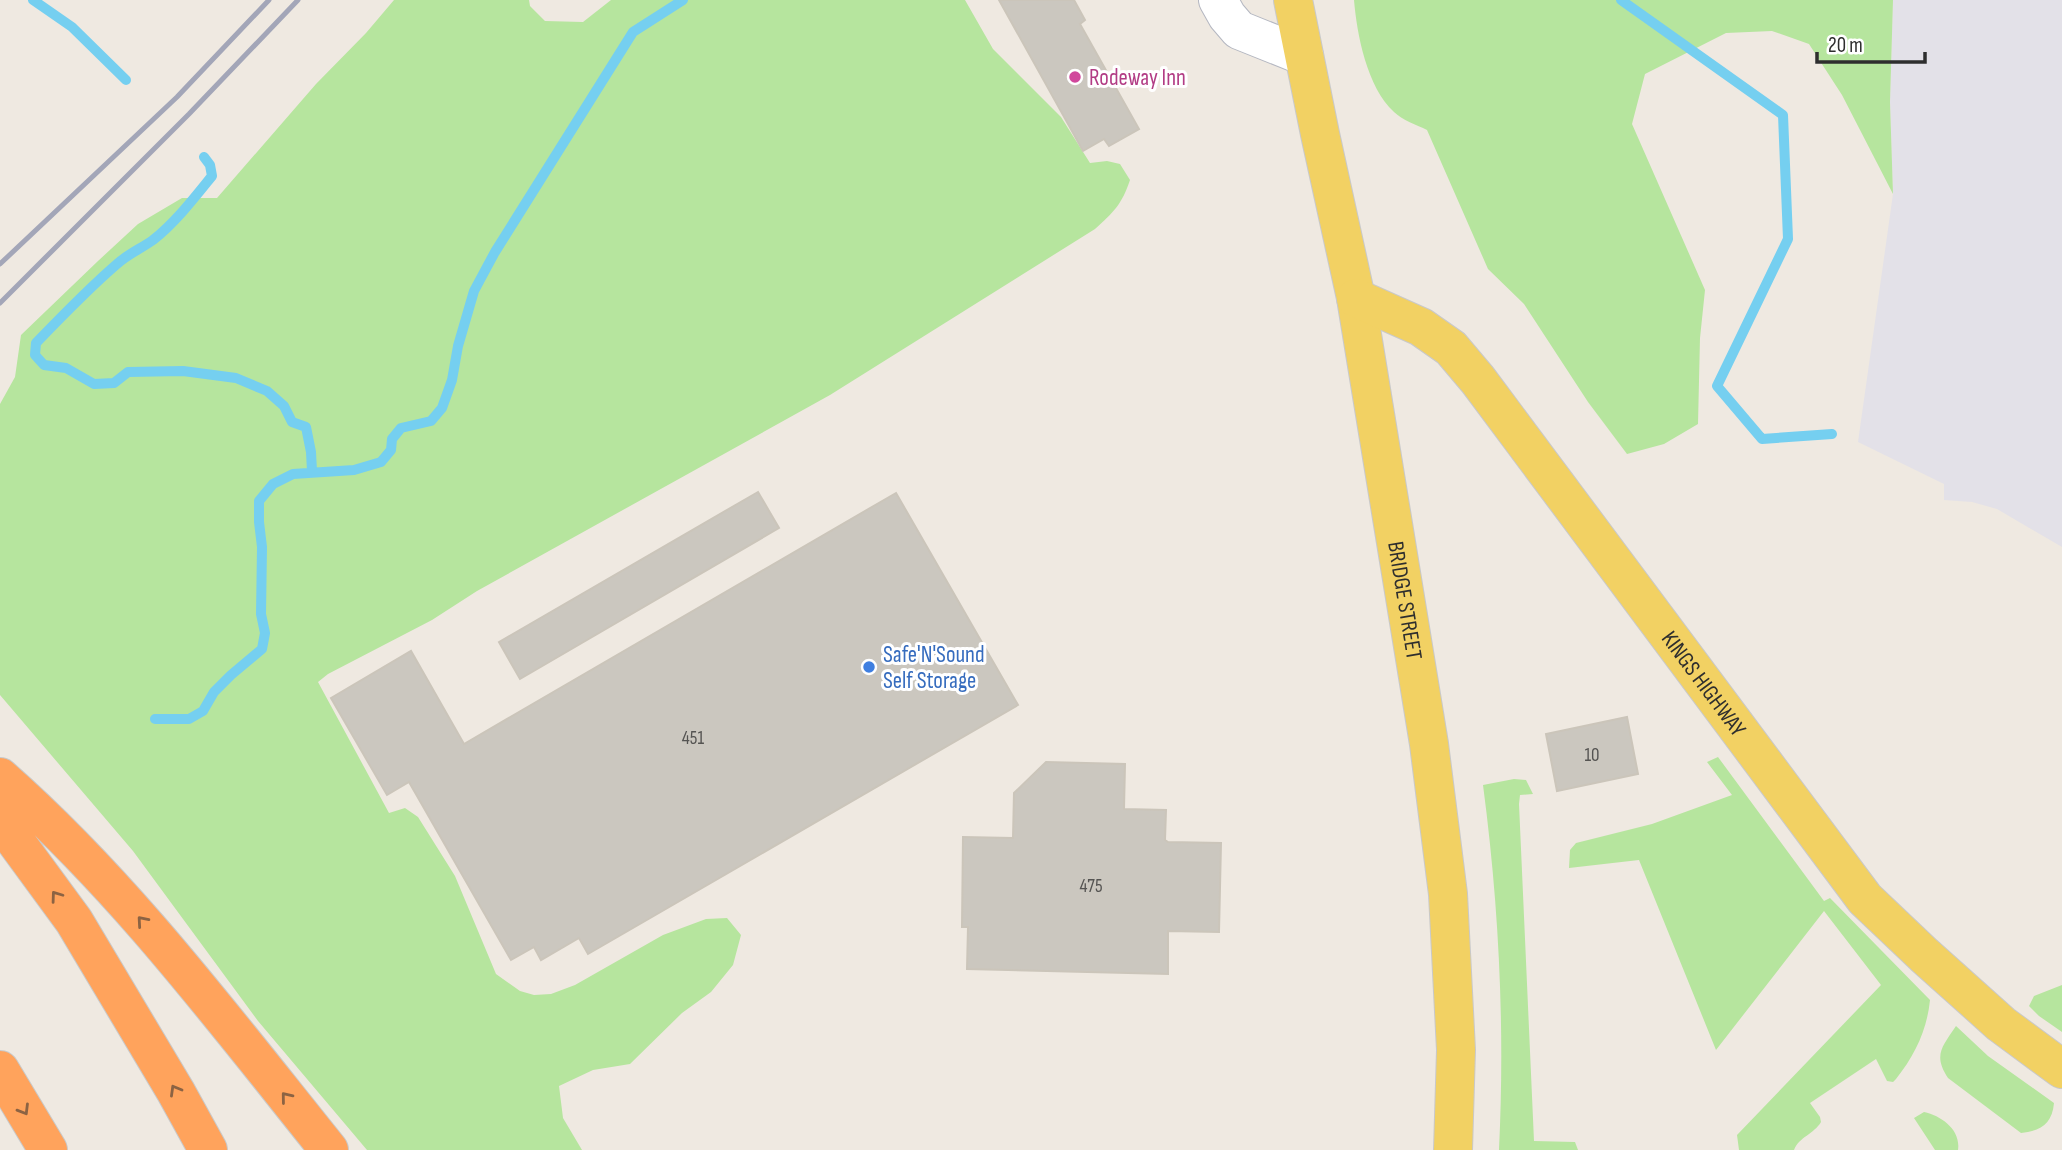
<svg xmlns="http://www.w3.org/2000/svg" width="2062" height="1150" font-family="'Sofia Sans Condensed',sans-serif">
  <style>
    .industrial { fill: #e3e1e8 }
    .green { fill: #b6e59e }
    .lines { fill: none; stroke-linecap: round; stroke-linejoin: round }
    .stream { stroke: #75cff0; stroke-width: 10 }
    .building { fill: #cbc7bf; stroke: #cbc5ba; stroke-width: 2 }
    .minor-casing { stroke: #b4b7c1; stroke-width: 40 }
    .major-casing { stroke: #c9c9c9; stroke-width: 40 }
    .highway-casing { stroke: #c9c9c9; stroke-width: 40 }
    .minor { stroke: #fff; stroke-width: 38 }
    .major { stroke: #f2d163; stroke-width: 38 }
    .highway { stroke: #ffa35c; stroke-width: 38 }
    .rail { stroke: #a3a6b8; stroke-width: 5 }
    .oneway { stroke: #8c6343 }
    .hotel-dot { fill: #d1479c; stroke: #fff; stroke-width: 2.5 }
    .shop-dot { fill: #3f7fe0; stroke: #fff; stroke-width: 2.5 }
    .labels { text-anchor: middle; stroke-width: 6; stroke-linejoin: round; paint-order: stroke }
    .number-label { font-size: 19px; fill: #555452 }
    .hotel-label { font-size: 23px; fill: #b23c85; stroke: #fff; text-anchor: start }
    .street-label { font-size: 23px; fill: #2e2e2e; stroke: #fff }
    .shop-label { font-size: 23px; fill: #366cbe; stroke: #fff; text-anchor: start }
  </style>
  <rect width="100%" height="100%" fill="#efe9e1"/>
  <path class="industrial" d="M1893,0H2062V547L1997,509L1972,502L1944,500V484L1858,442L1893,194L1890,102Z"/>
  <path class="green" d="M394,0H529L530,6L545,21L583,22L611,0H965L993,49L1061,117L1090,163L1107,161L1120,164L1130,180C1122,204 1114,212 1095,229L830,395L477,591L432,620L328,674L318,682L389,813L405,808L418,817L455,876L496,974L520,991L534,995L551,994L575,985L663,935L706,919L727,918L741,935L733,965L711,992L682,1013L630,1064L593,1070L559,1086L563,1118L582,1150H367L258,1021L133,851L0,695V404L15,377L21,335L98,261L138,224L182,198H217L316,84L366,33Z
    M1354,0H1893L1890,102L1893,194L1842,95L1809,44L1772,31L1726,33L1645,74L1632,124L1705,290L1700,338L1698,424L1664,444L1627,454L1588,402L1524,304L1488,269L1427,130C1417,125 1402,120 1394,112C1367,87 1357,35 1354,0Z
    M1718,757L1824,901L1830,898L1930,1000C1927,1030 1915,1055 1896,1079L1893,1082L1887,1081L1876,1059L1810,1103L1820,1117L1821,1122C1814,1134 1799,1137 1794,1150H1739L1737,1135L1881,985L1824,911L1716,1050L1639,860L1569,868L1570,850L1576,843L1652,824L1732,795L1707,762Z
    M1514,779L1526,780L1533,794L1520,795L1519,804L1534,1141L1575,1142L1578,1150H1499C1505,1027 1499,906 1483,785Z
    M2062,985V1032L2039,1016L2029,1006L2034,996Z
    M1956,1026L1988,1056L2054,1103C2052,1124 2041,1131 2021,1133L1948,1078C1933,1055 1942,1047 1956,1026Z
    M1924,1112C1942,1116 1961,1130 1958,1150H1935L1914,1118Z"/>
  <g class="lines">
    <path class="stream" d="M33,0L72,27L126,80
      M1621,0L1783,115L1788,239L1717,386L1762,439L1832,434
      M204,157L210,165L212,176C195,197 175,223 153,240C142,248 128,254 117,264C89,288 62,316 36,343L35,355L44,365L66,368L94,384L114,383L128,372L183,371L236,378L267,391L284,406L292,422L306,427L311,452L312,471
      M155,719H189L203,711L214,692L231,675L262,649L265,633L261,614L262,547L259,522V501L273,484L293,474L354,470L381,462L391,450L392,439L401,428L431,421L442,408L452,380L458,346L474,291L495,252L633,32L683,0"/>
  </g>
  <path class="building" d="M999,0H1074L1085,20L1080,24L1139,129L1109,146L1104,139L1083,151Z
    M758,492L779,528L520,679L499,642Z
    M896,493L1018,705L588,954L579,938L541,960L534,947L511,960L409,782L387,795L331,698L411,651L464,744Z
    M1627,717L1638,774L1557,791L1546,734Z
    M1046,762L1125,764L1124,809L1166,810L1165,840L1168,842L1221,843L1219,932L1168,931V974L967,969L968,927H962L963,837L1013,838L1014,793Z"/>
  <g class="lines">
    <defs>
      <path id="minor" d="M1218,0L1227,16L1239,30L1304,56"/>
      <g id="major">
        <path id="s1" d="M1293,0L1320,134L1356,298L1429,744L1448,894L1456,1050L1453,1150"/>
        <path id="s2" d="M1356,298L1421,327L1451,348L1478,380L1865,899L1924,955L2001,1024L2062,1069"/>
      </g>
      <path id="highway" d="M0,777C125,887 225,1021 329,1150
        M0,820L74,921L176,1092L208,1150
        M0,1070L48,1150"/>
    </defs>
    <use href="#minor" class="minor-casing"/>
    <use href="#major" class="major-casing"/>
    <use href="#highway" class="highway-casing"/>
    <use href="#minor" class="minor"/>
    <use href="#major" class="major"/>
    <use href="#highway" class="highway"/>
    <path class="rail" d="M0,264L177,97L269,0
      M0,303L189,114L298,0"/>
  </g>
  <defs><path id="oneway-chevron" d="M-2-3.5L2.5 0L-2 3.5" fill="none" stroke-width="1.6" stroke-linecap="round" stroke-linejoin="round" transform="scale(1.75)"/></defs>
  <g class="oneway">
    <use href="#oneway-chevron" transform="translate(56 896) rotate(-126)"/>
    <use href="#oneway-chevron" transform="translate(142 921) rotate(-131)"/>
    <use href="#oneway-chevron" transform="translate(175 1090) rotate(-120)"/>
    <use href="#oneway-chevron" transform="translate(286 1097) rotate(-129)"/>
    <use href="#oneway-chevron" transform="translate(24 1110) rotate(59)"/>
  </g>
  <circle class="hotel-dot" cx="1075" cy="77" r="7"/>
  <circle class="shop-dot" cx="869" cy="667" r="7"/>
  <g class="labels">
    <g class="number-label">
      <text x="693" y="744">451</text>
      <text x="1592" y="761">10</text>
      <text x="1091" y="892">475</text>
    </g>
    <g class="hotel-label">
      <text x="1089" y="85">Rodeway Inn</text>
    </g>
    <g class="street-label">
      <text dy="8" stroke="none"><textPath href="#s1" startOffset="611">BRIDGE STREET</textPath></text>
      <text dy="8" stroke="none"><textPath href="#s2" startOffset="528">KINGS HIGHWAY</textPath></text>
    </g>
    <g class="shop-label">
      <text x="883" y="662">Safe'N'Sound<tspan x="883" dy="26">Self Storage</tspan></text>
    </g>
  </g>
  <path d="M1817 52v10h108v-10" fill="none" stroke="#2e2e2e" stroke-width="3.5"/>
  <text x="1828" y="52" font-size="21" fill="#2e2e2e" stroke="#ffffff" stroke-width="5" paint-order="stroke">20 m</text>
</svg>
